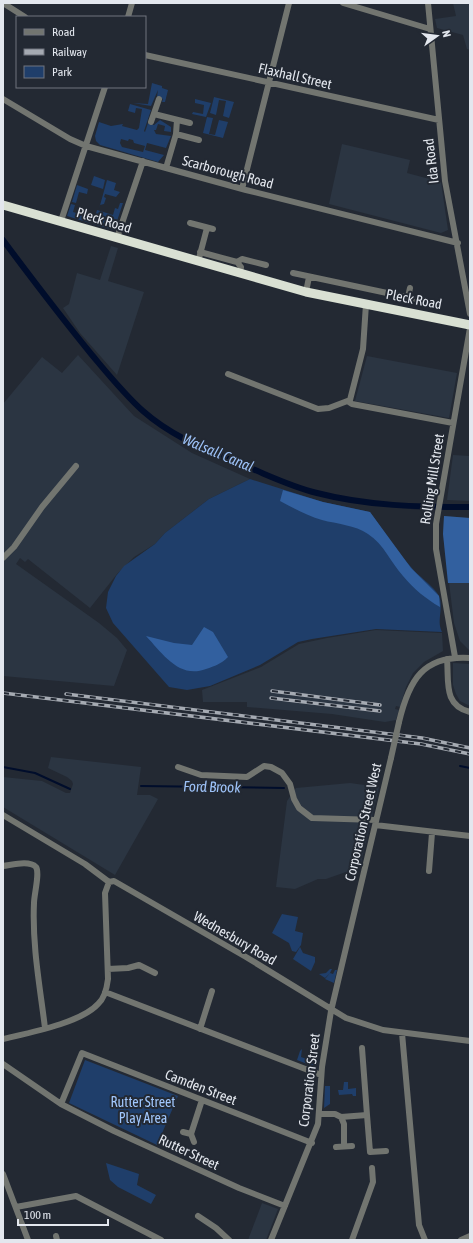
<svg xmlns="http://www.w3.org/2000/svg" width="473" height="1243" font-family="'Asap Condensed',sans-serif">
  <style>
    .built { fill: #2b3542 }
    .green { fill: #1f3e6a; fill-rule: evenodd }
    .forest { fill: #32609f }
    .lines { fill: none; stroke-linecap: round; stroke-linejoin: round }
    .stream { stroke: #000d2b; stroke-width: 2 }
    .canal { stroke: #000d2b; stroke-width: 6 }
    .minor { stroke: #727570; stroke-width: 6 }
    .highway { stroke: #d9e0d3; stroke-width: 9 }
    .rail-casing { stroke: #a5aab2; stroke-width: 3.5 }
    .rail { stroke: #232933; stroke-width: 2; stroke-dasharray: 6; stroke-linecap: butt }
    .minor-bridge { stroke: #727570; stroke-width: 6 }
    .labels { text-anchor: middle; stroke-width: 4; stroke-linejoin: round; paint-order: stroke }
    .street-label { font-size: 14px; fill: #e3e7ee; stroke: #232933 }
    .park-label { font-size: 14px; fill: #a1c7fd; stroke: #232933 }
    .water-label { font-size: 15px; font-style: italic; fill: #9dc2f8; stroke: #232933 }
  </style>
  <rect width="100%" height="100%" fill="#232933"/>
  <path class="built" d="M453,3H470V50L467,49L463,35L437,28L435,19L456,16Z
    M342,144L410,160L407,173L441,182L448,230L441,233L329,204Z
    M111,246L118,248L108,281L144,292L117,375L80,333L63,308L69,304L77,273L100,280Z
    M78,355L134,416L192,453L250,479L209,499L165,533L155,544L134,557L117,574L90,608L28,559L25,562L20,558L16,564L99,623L117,638L127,650L114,686L3,676V404L42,357L62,373Z
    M367,356L457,373L449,418L355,401Z
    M453,455L470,456V501L447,500Z
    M444,516L470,518V651L460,641L454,623L443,534Z
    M376,630L442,633L443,651L424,662L413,673L406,687L400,707L396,706L395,709L399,710L396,720L385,722L332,714L247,707V702H203L202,690L261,667L299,644L327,638Z
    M453,663L470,664V706L460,701L456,694L453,685Z
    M51,757L141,767L137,795H150L158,799L115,875L3,807V777L42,781L66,793H70L73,784L72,781L67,777L48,768Z
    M350,783L379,787L360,867L326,879H318L295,889L276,887L287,801L296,788Z
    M262,1203L278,1209L266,1240H248Z"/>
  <path class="green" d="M152,83L162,86V88L168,90L165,102H162L163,99L157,97L158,90L151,106L133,103L148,104Z
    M214,97L234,102L229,118L223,116L226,101L219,100L216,115L210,113Z
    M195,99L211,103L206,117L192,114L193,112L203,114L204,105L195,103Z
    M130,104L151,110L144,131L145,132L148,123L154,125L160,120L171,127V132L164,131L165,126L158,124L156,130H154L156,134L171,136L166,148L147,143L145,150L164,155L158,162L100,145L96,141L95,136L99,122L111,126L123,124L122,126L137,130L139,128L142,109L136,108L135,113L128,111ZM121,139L128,141L129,139L133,140L134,143L145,146L143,152L122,147L120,143Z
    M207,117L213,118L209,134L215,135L219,120L228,122L223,138L203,133Z
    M94,176L105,180L103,189L91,185Z
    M107,180L116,183L114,190L120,192L116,197L105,194L104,197L106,198L104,204L100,205L99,209Z
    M77,185L88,189L87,194L79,192L76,203L72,202Z
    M120,203H123L114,230L93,224L97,210L113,215L115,208L118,209Z
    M71,204L75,205L73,212L92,218L90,223L67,216Z
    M250,479L323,502L370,512C383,530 396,550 411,567C417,575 435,587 439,596C444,608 436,621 442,632L376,629L312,639L298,642L260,665L210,686L187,690L169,687L113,623L106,608L108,592L116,576L124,566L155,544L165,533L209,499Z
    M282,914L298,917L295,931L303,933L301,945L296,952L292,951L289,943L272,933Z
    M300,947L303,953L315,957V962L311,971L293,959Z
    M330,969H332L330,973L333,974L335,970H337L334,983L325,979L330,973L325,978L319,974L326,973Z
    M315,1033H320L315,1067L297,1060L300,1051L302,1049L301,1057L312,1061L315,1048Z
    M85,1060L178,1096L157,1145L69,1103Z
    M344,1082H348V1089L356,1088V1096H353L352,1094L339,1095L338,1090H343Z
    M325,1086H330V1104L324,1108Z
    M106,1163L139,1174L137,1185L156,1195L151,1204L118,1187L110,1180Z"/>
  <path class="forest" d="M283,490L323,502L370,512L411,568L439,596L440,607C426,599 414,589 403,576C391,563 384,544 368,534C355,525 337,524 322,520C308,516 293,508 280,501Z
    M444,516L470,518V583H448L443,534Z
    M204,627L213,632L228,657C221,664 215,666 206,669C179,679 163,654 146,636L174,643L192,645Z"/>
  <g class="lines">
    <path class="stream" d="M460,766L470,768
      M3,767L35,773L70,789
      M141,786L284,788"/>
    <path class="canal" d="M3,240C32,279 61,317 92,355C108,374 124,394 143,411C170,435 202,448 235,462C262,472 288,486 317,493C367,506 419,507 470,507"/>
    <path class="minor" d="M3,3L25,17
      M343,3L430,29
      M428,3L445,181L470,314
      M128,17L132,3
      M145,55L439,120
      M3,99L70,139L86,146L246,190L458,243
      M154,114L190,123
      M151,122L159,99
      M176,134L199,140
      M166,168L176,134L177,120
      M242,189L289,3
      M61,221L105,87
      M190,223L213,229
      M117,238L143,161
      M200,252L237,262L241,267L240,273
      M198,262L207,228
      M237,262L242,259L266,265
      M293,273L420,300
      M306,292L309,277
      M408,297L410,288
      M228,374L318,409L329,408L350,400L363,349L366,304
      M350,400L349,402L352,404L453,423
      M3,558L14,547L42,507L76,466
      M455,657L436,549V524L470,328
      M447,659C449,682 443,705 470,712
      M399,722C409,680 423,655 470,658
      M178,767L201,775L247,777L264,766L271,767L282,773L290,784L294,799L299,808L312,818L376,820
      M3,815L85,864L109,882L114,881L246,957L346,1018L383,1030L470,1041
      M375,825L470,836
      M3,866C12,865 29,860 36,867C40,873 34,895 34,903C32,945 40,987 45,1028
      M429,871L432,833
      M108,969L128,968L139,965L155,973
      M105,992L321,1075
      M200,1029L212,991
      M402,1033L419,1225L425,1240
      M3,1039C28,1033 81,1023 98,1004C105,998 107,987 108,979L105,893L109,882
      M3,1064L61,1104L114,1131L239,1188L285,1206
      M61,1104L82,1053L312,1143
      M320,1114H335L341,1117L344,1124V1146
      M367,1115L370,1152L386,1151
      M341,1117L367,1115L362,1048
      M183,1132L191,1134L194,1142
      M191,1134L202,1100
      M336,1147L352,1146
      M3,1174L28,1240
      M16,1207L76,1196L161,1240
      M198,1216L216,1228L229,1240
      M56,1236L57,1240
      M271,1240L318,1124L322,1067L331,1011L391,758
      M352,1240L373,1182L372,1168
      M461,1240L470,1236"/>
    <path class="highway" d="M3,205L306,292L470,325"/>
    <defs>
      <path id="rail" d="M272,691L380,705
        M3,693L421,744L470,754
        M66,694L422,738L470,748
        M271,698L380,711"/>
    </defs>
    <use href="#rail" class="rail-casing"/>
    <use href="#rail" class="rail"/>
    <path class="minor-bridge" d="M391,758L399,722"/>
  </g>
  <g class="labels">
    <g class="street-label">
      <text transform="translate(295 76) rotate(13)" y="5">Flaxhall Street</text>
      <text transform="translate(431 161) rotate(-97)" y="5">Ida Road</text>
      <text transform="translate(228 172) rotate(15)" y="5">Scarborough Road</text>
      <text transform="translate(104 220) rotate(17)" y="5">Pleck Road</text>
      <text transform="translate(414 299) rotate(11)" y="5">Pleck Road</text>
      <text transform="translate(432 479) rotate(-81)" y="5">Rolling Mill Street</text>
      <text transform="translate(363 822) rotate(-77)" y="5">Corporation Street West</text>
      <text transform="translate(235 938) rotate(30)" y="5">Wednesbury Road</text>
      <text transform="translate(309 1080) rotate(-83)" y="5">Corporation Street</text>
      <text transform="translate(201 1087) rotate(21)" y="5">Camden Street</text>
      <text transform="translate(189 1152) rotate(25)" y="5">Rutter Street</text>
    </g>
    <g class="park-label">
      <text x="143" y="1107">Rutter Street<tspan x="143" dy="16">Play Area</tspan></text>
    </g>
    <g class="water-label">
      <text transform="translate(218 453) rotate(23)" y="5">Walsall Canal</text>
      <text transform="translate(212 787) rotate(1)" y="5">Ford Brook</text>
    </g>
  </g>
  <rect width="473" height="1243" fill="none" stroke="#e3e7ee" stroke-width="8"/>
  <rect x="16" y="16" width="130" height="72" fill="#232933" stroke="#70757e"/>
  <rect x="24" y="29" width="20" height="6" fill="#727570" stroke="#70757e"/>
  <text x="52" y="36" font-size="12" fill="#e3e7ee">Road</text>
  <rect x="24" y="49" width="20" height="6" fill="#a5aab2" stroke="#70757e"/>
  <text x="52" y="56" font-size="12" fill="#e3e7ee">Railway</text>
  <rect x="24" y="66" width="20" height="12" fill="#1f3e6a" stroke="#70757e"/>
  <text x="52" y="76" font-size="12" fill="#e3e7ee">Park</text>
  <g transform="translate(437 36) rotate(76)" stroke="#232933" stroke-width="3" paint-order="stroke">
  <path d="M0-3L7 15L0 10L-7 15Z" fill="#e3e7ee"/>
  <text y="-6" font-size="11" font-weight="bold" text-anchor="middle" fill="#e3e7ee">N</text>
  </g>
  <path d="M18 1219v6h90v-6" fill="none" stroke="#e3e7ee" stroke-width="2"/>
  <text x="24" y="1219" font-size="12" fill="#e3e7ee" stroke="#232933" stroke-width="3" paint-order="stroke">100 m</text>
</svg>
